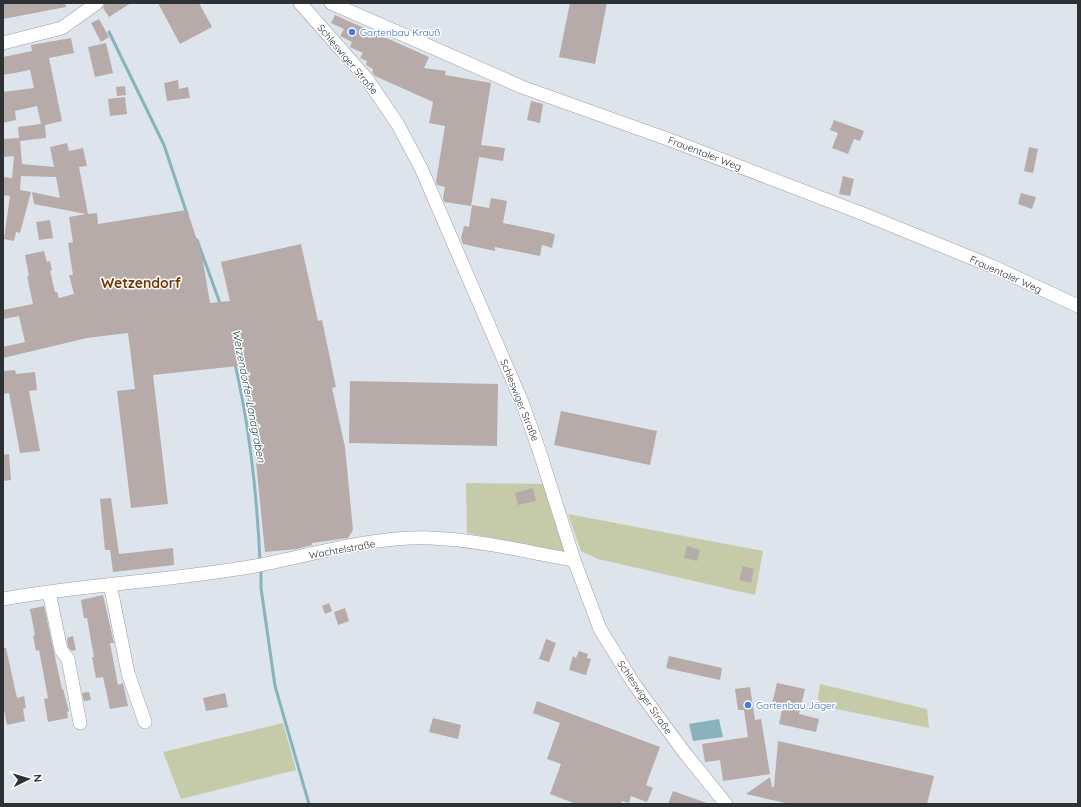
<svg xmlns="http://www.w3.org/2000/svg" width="1081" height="807" font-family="Quicksand,sans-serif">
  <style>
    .green { fill: #c5cba9 }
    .water { fill: #88b3bd }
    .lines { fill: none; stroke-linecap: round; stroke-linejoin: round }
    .stream { stroke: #88b3bd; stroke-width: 3 }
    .building { fill: #b6aba8 }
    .minor-casing { stroke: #989fa6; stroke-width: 14 }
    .minor { stroke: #fff; stroke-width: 13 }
    .shop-dot { fill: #3f7fe0; stroke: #fff; stroke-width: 1.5 }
    .labels { text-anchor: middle; stroke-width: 3; stroke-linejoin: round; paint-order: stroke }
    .shop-label { font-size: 10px; fill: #366cbe; stroke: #fff; text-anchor: start }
    .street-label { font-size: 10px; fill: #2e3134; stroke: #fff }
    .water-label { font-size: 11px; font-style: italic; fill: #163e46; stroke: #fff }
    .district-label { font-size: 14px; font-weight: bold; fill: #713800; stroke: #fff }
  </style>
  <rect width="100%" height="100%" fill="#dde4eb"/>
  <path class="green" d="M466,483L545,484L568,553L467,533Z
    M568,514L763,551L755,595L598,559L581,551Z
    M820,684L927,709L929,728L817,705Z
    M283,723L296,770L181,799L163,752Z"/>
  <path class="water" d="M719,719L723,737L693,741L689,724Z"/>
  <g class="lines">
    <path class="stream" d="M109,32L164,145L187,214
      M197,240L221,306
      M235,364C250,429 257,495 260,562
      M261,568V588L275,686L309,804"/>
  </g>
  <path class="building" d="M3,3H65L66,7L3,19Z
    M105,3H131L109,17L103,8Z
    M158,3H199L212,27L180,44Z
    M570,3H607L595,64L559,57Z
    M335,15L429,57L424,68L446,71L445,75L491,83L481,145L505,148L503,161L479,157L471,206L444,202L443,198L445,187L437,185L436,182L445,126L429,123L433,102L375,76L372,72L373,69L366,65L367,61L360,58L363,53L350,47L352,42L340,36L344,29L331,23Z
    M99,19L109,37L101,42L91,23Z
    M71,38L74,53L49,58L62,121L45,125L46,138L20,141L22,164L54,167L50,147L67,143L69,151L83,148L87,166L79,167L88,214L97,213L98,224L187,210L202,255L210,303L230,301L221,262L301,244L318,321L322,320L336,387L332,388L345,447L353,530L348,538L312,543V545L297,549L265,552L254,442H257L243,376L240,377L238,366L153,375L168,504L131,508L117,391L135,389L128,333L87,338L3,358V347L25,342L19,316L3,319V310L33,304L27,276H29L25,255L44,251L47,262L50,261L52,270L50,271L55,292H57L59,298L74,294L69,275H73L68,243L73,242L69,217L86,214L34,204L32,192L60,198L56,177L21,176L20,190L31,192L20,233L16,232L14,241L4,239L10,196L3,195V177L12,178L14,156L4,157L3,139L19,138L18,127L41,124L37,106L15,111L16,120L3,123V92L34,88L30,70L3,75V57L32,51L31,45Z
    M106,43L113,73L95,77L88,47Z
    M178,80L179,89L188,87L190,98L167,101L164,83Z
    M125,86L126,95L117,96L116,87Z
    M125,97L127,114L110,116L108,99Z
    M531,101L543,104L540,123L527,120Z
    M834,120L864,131L860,141L854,139L848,154L832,148L838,133L830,130Z
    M1029,147L1038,149L1033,173L1024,171Z
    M843,176L854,179L850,196L839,194Z
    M1021,193L1036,197L1032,209L1018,204Z
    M491,198L507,201L503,223L551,233L555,235L552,248L542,245L540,256L495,247V251L463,244L461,238L464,226L469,227L472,205L489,208Z
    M50,220L53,238L39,240L36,222Z
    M15,370L16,374L35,372L37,390L29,391L40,451L20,453L9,393L3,394V371Z
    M350,381L498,384L497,446L349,443Z
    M561,411L657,431L650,465L554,445Z
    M9,454L11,480L3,481V455Z
    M533,488L536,501L518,505L515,493Z
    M111,498L119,554L173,548L174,565L113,572L110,550H105L100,499Z
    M687,546L700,550L697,561L684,558Z
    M743,566L754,569L751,583L739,580Z
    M103,595L114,643H110L118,685L123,683L128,706L110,709L103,677L96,678L92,657H94L87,618H84L81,600Z
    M329,603L332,611L325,614L322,606Z
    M44,606L62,689H63L69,711L67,712L68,718L48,722L44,699L48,698L39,650L36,651L33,636L35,635L30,609Z
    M345,608L349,621L338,625L334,612Z
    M73,636L76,650L72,651L68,647L67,638Z
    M546,639L556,643L549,662L539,659Z
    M3,648H6L17,698L24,696L26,708L23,709L25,721L7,725L3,705Z
    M579,651L588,654L587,658L591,659L586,675L569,670L573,656L576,658Z
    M669,656L722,668L720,680L666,668Z
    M777,683L805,689L799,714L819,719L816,732L779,724L782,710L771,708Z
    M750,687L755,720L761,719L770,774L723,781L720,760L705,762L702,744L748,737L744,710H738L735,689Z
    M89,692L91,700L84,701L82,693Z
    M225,693L228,707L206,711L203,698Z
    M537,701L660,747L646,785L653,788L647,802L631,796L629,803L622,801L621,804H576L550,794L561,764L547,759L560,723L533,713Z
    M433,718L461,725L458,739L429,732Z
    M778,741L934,776L927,804H790L746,794L770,777L772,787H774Z
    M673,791L707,803L706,804H668Z"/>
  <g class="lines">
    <defs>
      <path id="minor" d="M300,3L367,79L397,123L421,168L522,402L539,450L574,560L600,629L634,684L684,752L726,804
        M331,3L522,87L673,141L866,215L994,267L1078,306
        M3,43L62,28L97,3
        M110,584L128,673L145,722
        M49,592L61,650L68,659L80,723
        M3,599C86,584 172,581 255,566C312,555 372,536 431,538C479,540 527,552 574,560"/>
    </defs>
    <use href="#minor" class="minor-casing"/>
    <use href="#minor" class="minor"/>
  </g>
  <g class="shop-dot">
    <circle cx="352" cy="32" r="4"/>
    <circle cx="748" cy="705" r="4"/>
  </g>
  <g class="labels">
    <g class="shop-label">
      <text x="360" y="36">Gartenbau Krauß</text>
      <text x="756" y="709">Gartenbau Jäger</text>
    </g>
    <g class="street-label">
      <text transform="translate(348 59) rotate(50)" y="4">Schleswiger Straße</text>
      <text transform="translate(705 153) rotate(21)" y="4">Frauentaler Weg</text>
      <text transform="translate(1006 274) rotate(24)" y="4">Frauentaler Weg</text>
      <text transform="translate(520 400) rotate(68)" y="4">Schleswiger Straße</text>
      <text transform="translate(342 549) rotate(-10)" y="4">Wachtelstraße</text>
      <text transform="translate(645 697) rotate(55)" y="4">Schleswiger Straße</text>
    </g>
    <g class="water-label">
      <text transform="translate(249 396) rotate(79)" y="4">Wetzendorfer Landgraben</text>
    </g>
    <g class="district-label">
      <text x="141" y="288">Wetzendorf</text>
    </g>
  </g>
  <rect width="1081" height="807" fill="none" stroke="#2e3134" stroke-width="8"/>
  <g transform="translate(28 779) rotate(85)" stroke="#ffffff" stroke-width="3" paint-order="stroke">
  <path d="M0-3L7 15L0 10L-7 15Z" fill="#2e3134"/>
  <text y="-6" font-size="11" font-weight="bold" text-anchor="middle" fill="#2e3134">N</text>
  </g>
</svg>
